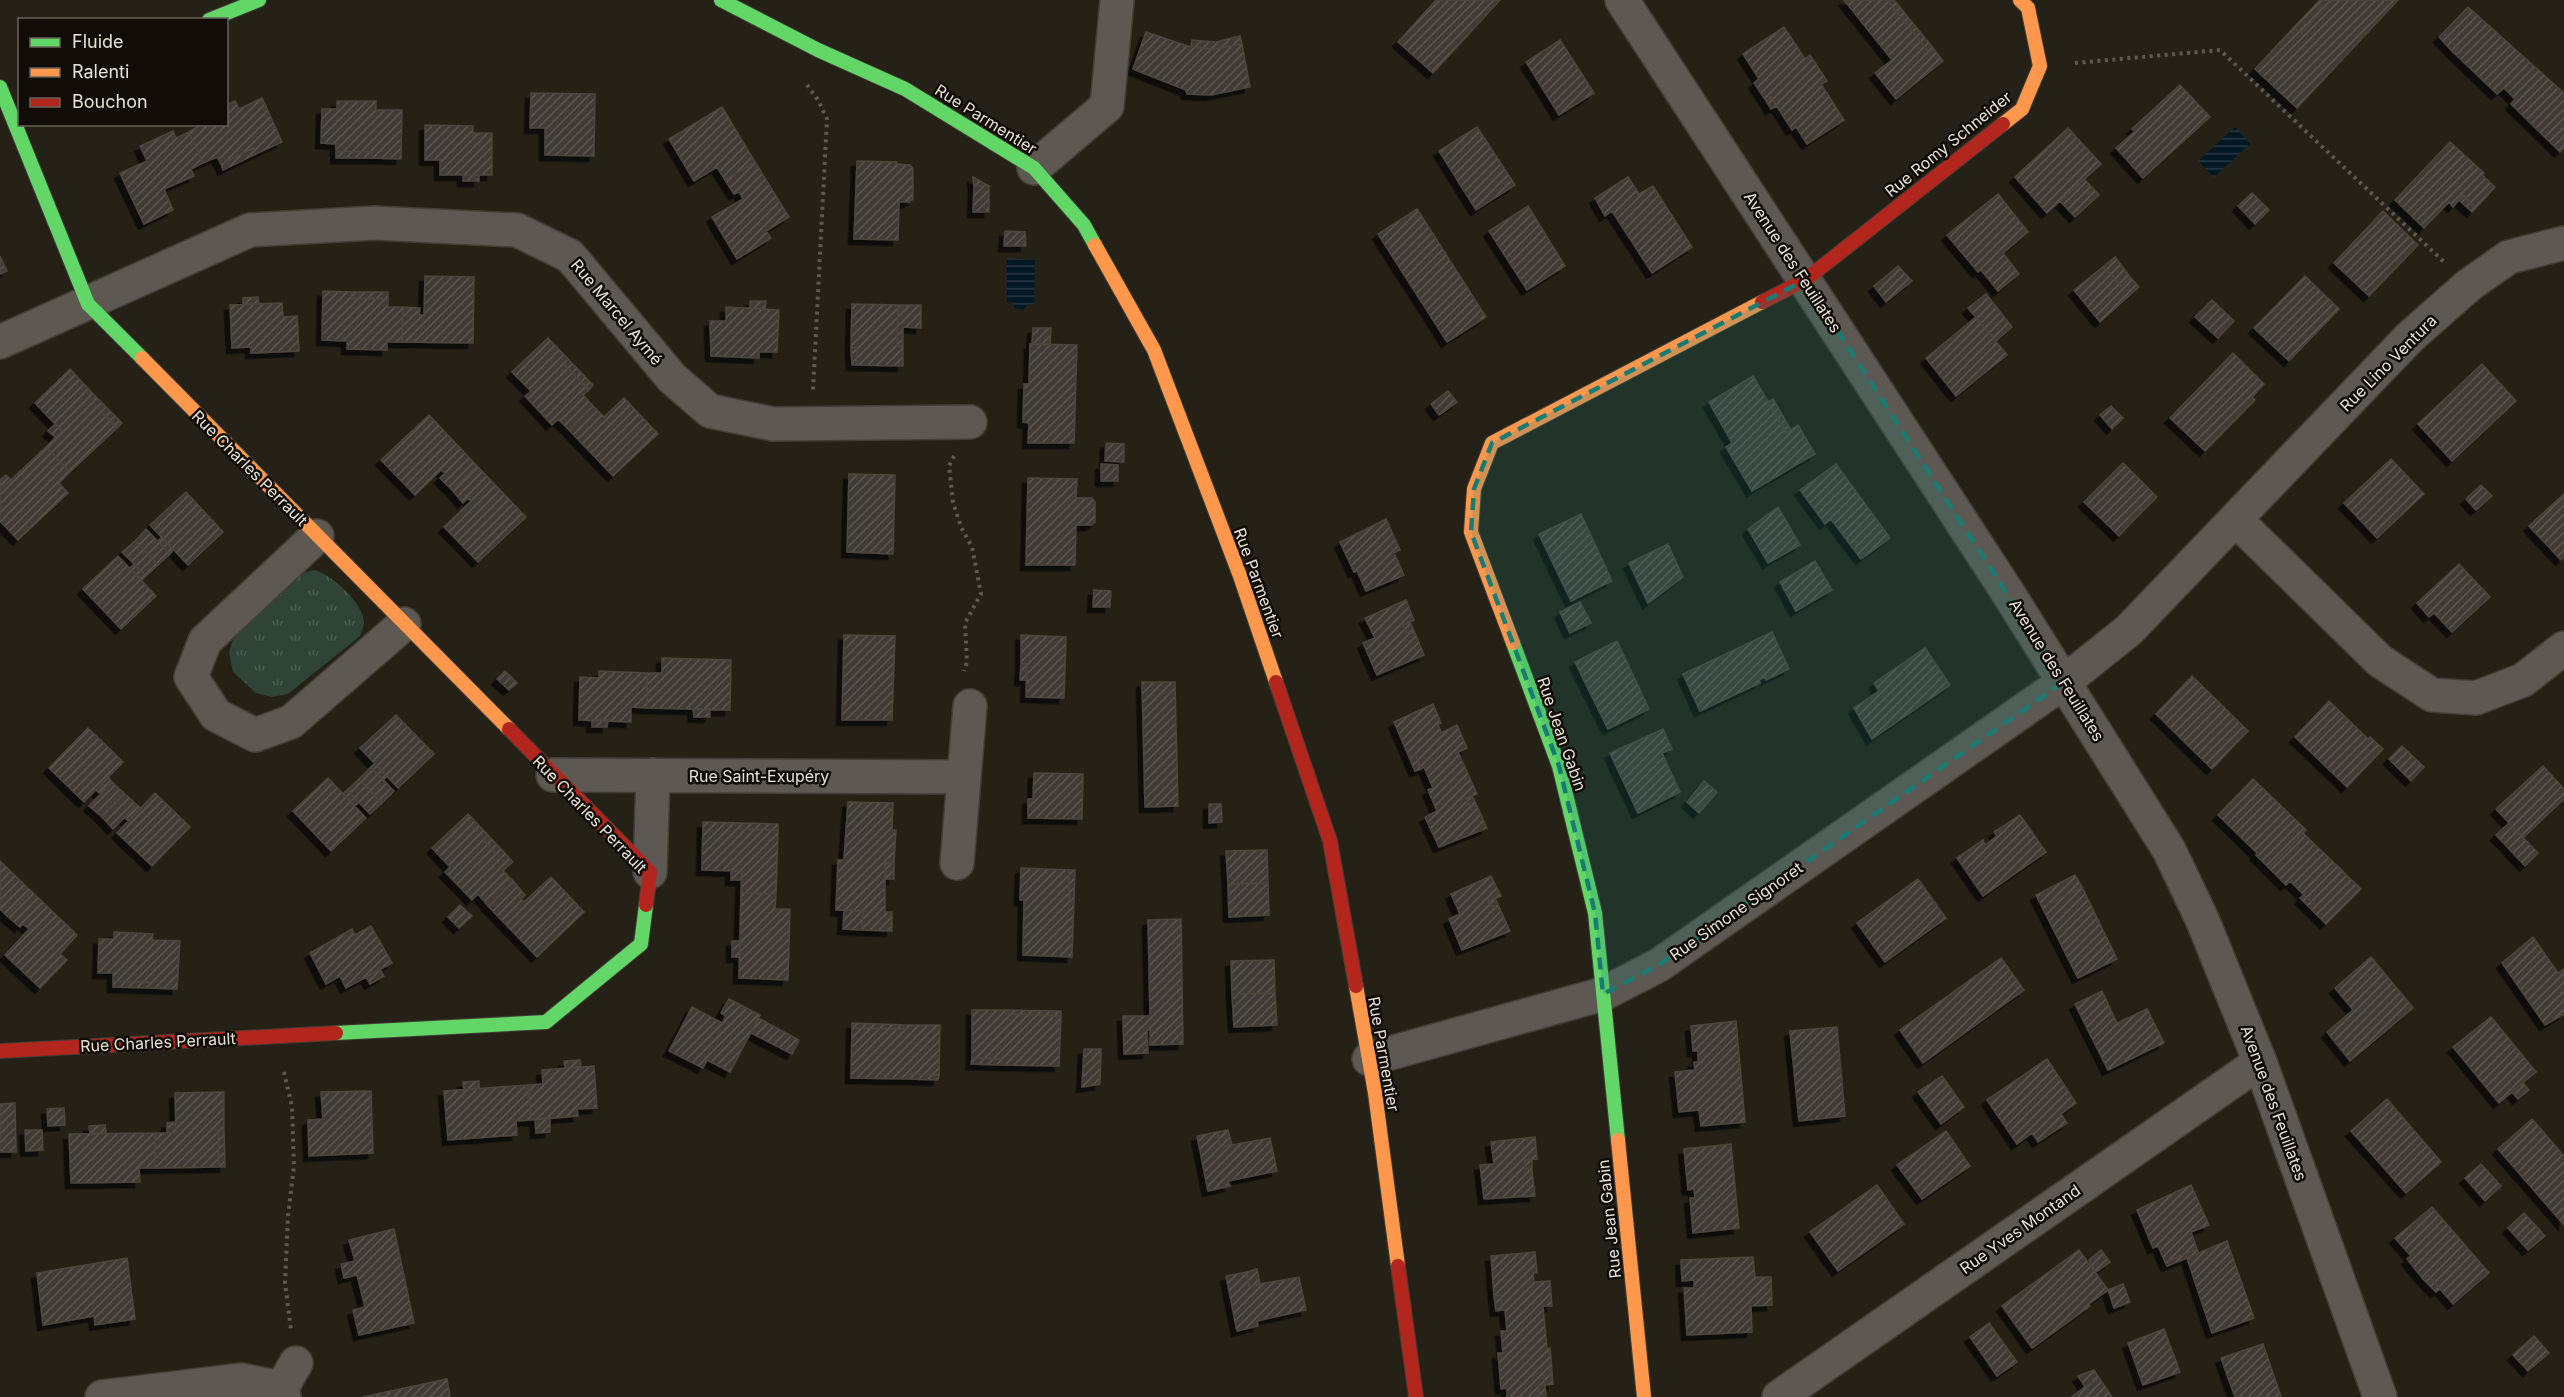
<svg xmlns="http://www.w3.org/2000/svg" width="2564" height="1397" font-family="Inter,sans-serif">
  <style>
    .grass { fill: url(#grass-tufts) }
    .water { fill: url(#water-rules) }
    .building { fill: url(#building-hatch); stroke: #4b463e; stroke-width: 1.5; filter: url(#shadow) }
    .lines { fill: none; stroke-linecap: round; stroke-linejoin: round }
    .street-casing { stroke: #413e36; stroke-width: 36 }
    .fast-casing { stroke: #413e36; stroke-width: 16 }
    .slow-casing { stroke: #413e36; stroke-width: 16 }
    .jam-casing { stroke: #413e36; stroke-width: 16 }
    .path { stroke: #5d5a53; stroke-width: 4; stroke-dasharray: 3 4.5; stroke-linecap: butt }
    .street { stroke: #5d5952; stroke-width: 33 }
    .fast { stroke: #63d668; stroke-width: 14 }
    .slow { stroke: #ff974d; stroke-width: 14 }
    .jam { stroke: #b3261e; stroke-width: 14 }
    .marked { fill: #1a7b73; fill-opacity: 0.2; stroke: #1a7b73; stroke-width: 4.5; stroke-dasharray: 12 8; stroke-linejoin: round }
    .labels { text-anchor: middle; stroke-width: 5; stroke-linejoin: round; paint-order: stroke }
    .street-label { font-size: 16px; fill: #e6e1d6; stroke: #110d06 }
  </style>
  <defs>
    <pattern id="grass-tufts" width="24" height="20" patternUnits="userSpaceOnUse" patternTransform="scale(1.5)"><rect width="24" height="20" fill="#2f4437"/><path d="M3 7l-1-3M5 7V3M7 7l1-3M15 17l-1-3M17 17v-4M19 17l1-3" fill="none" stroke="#4d5f53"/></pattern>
    <pattern id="water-rules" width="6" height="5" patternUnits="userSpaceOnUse" patternTransform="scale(1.5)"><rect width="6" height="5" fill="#031825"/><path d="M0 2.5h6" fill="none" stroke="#283944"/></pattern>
    <pattern id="building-hatch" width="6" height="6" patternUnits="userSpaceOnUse" patternTransform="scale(1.5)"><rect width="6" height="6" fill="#403b34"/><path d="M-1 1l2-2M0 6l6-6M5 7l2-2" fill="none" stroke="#5c5751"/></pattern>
    <filter id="shadow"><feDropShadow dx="-5.5" dy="5.5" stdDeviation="0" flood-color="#0009"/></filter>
  </defs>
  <rect width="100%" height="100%" fill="#252117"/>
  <path class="grass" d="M314,570C331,574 364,603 364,623C364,627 361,632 360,636L288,694L272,697L256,693L233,672L229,653L233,639L296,575Z"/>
  <path class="water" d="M2235,127L2250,144L2214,177L2198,161Z
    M1007,258L1035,260L1034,304H1028L1023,310L1015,308L1013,302H1007Z"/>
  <path class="building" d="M1436,0H1500L1433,73L1398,42Z
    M1844,0H1887L1929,52L1933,48L1943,61L1896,99L1875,73L1892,60Z
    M1887,0H1894L1933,48L1929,52Z
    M2320,0H2332L2301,33L2294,27Z
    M2332,0H2398L2297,108L2255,69L2294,27L2301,33Z
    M2468,7L2564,93V148L2560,152L2511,104L2515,99L2504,88L2497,94L2454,53L2458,48L2443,33Z
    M1784,27L1805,59L1810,55L1827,81L1821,84L1844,120L1807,144L1796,127L1792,130L1771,97L1766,101L1754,83L1759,79L1743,54Z
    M1146,32L1191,47L1215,49L1242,44L1250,87L1211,95L1187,94L1186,90L1133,69Z
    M2443,33L2458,48L2454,53L2439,37Z
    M1240,36L1242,44L1215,49L1191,47L1192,40L1216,42Z
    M1560,40L1594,93L1559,115L1526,62Z
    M2180,85L2210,117L2143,178L2116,148L2135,131L2132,129Z
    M531,93L595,94L594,156L545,155V128H530Z
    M1771,97L1777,106L1771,109L1766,101Z
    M262,98L282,142L256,154L253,148L221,164L217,157L203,163L189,132L202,124H226V105L235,101L239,109Z
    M337,101H376V110H402L401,159L372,158V152L336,151V144L321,143L322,109H337Z
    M722,107L755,162L725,180L717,167L694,181L669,139Z
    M425,125L473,126V133H492V175H440V160H425Z
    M1477,127L1515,185L1476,210L1439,151Z
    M2068,128L2101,164L2047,213L2015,177Z
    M173,131L176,138L189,132L203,163L191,169L194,176L164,189L173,210L144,224L120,173L147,161L140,146Z
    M2450,142L2484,173L2482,175L2495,187L2476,208L2463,195L2453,207L2449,202L2424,228L2395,200Z
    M253,148L256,154L223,170L221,164Z
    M336,151L372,152V158H336Z
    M857,161L897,162L896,164L910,165L913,169V199L909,202H899L898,240L854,239Z
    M755,162L789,217L766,231L771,238L737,259L712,217L743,199L739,192L734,194L725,180Z
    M463,175H479V181H463Z
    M973,177L989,186H974Z
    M1628,177L1639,194L1653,186L1692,247L1652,273L1612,211L1605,216L1595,198Z
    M2084,179L2099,195L2075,217L2060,201Z
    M974,186H989V212H973Z
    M2252,193L2269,210L2255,224L2238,206Z
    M1998,194L2028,232L2003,253L2019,274L1998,291L1981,270L1978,272L1947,235Z
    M2463,195L2476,208L2472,212L2459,200Z
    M1528,206L1565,266L1527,290L1489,231Z
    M1417,209L1486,317L1447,342L1378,234Z
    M2383,211L2418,245L2369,296L2334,263Z
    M1005,231L1025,232L1026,246H1004Z
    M0,256L7,271L0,274Z
    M2115,257L2131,278L2121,286L2104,266Z
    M1898,266L1912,281L1886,302L1874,286Z
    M2104,266L2121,286L2131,278L2139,287L2100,322L2074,290Z
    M425,276L474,277L473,343L402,342L403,307L420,308L419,315H424Z
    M2305,276L2339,309L2289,361L2254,328Z
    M323,291L352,292L351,298L388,299V307H403L402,342H387V350L347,349V341L322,340Z
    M352,292H388V299L351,298Z
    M1986,294L2012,327L1996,341L1968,308Z
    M258,297L259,304H243V298Z
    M2212,300L2234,321L2218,338L2195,317Z
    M750,301H766L765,309L750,308Z
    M282,303L283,317L297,316L299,351L251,353V347L232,348L230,305Z
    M852,304L898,305L897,346L903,347V366L857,365V347L851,348Z
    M898,305H921V328L903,327V347L897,346Z
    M726,307L779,310L777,352H759V358L711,356L710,321H726Z
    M1976,317L2007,355L1956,396L1926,358Z
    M1033,328H1051L1050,345L1032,344Z
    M548,338L568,359L563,363L589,390L583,395L593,406L569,430L558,419L552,425L525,396L531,391L512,372Z
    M1030,344L1077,345L1074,443H1028L1029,423L1023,422L1024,384H1029Z
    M857,347V365H852L851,348Z
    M2233,353L2264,384L2252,397L2255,400L2205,451L2170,418Z
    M568,359L593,385L589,390L563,363Z
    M2482,364L2516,401L2452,461L2418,424Z
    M70,369L96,397L92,402L117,428L70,472L46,447L62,431L35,403Z
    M1753,376L1786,433L1798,425L1815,454L1752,491L1726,447L1732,443L1709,402Z
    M1448,391L1457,402L1439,415L1431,404Z
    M96,397L122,423L117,428L92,402Z
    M624,398L658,434L613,476L569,430L593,406L604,417Z
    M1773,399L1791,430L1786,433L1768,402Z
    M2111,406L2123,418L2112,429L2100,415Z
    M429,415L477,466L452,490L440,478L445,473L441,470L415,495L381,460Z
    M55,424L62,431L56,438L48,431Z
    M1106,443L1124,444V462L1105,461Z
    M46,447L70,472L59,483L68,493L18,540L0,521V490Z
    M2391,459L2424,494L2377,538L2344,503Z
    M2123,463L2157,497L2143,511L2139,508L2129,518L2133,521L2119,536L2084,502Z
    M1101,464L1118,465V481H1101Z
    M1836,464L1890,538L1861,559L1831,519L1825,524L1800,490Z
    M477,466L526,517L478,562L444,527L471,501L468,498L463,503L452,490Z
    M849,474L895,475L893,554L847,552Z
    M6,475L11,480L0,490V480Z
    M1028,478L1077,479L1076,498H1092L1095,502V522L1091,525H1076L1075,565H1026Z
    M2481,485L2492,496L2476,510L2466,499Z
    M186,492L223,532L188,565L150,525Z
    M2564,494V557L2561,560L2529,526Z
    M1778,507L1800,545L1768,563L1748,529Z
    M2139,508L2143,511L2133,521L2129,518Z
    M1581,514L1612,581L1571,601L1539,534Z
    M1386,519L1395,539L1390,544L1404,575L1366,591L1357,571L1354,572L1340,542Z
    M146,529L170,554L158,565L135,541Z
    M162,537L173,550L170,554L158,541Z
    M1395,539L1400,550L1394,553L1390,544Z
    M135,541L158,565L146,576L122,552Z
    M1668,544L1683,577L1648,603L1629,563Z
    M118,556L156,596L121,629L83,589Z
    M1815,561L1832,590L1796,611L1780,582Z
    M134,564L146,576L142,580L130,568Z
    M2459,564L2490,597L2452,632L2434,613L2429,617L2417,603Z
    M1094,590L1111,591L1110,607H1093Z
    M1406,600L1414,620L1403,625L1406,632L1415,633L1424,655L1377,675L1363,643L1375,638L1365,618Z
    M1580,602L1591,623L1570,633L1560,612Z
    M1410,622L1415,633L1406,632L1403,625Z
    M1772,632L1789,669L1766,680L1765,677L1759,680L1760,683L1700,711L1683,674Z
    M844,635L895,636L892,720H842Z
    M1021,635L1066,637L1064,698L1026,697L1027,664H1021Z
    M1617,641L1649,709L1608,729L1575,662Z
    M1925,648L1950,685L1872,739L1854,708L1879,691L1874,683Z
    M662,658L731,660L730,710L647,708V673H662Z
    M1021,664H1027V680H1020Z
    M505,671L517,683L509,690L497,679Z
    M599,671L647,673V708L631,707V722L579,720L580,677L599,678Z
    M2192,676L2248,731L2212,769L2156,714Z
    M1142,682H1175L1178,806L1145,807Z
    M2329,701L2368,739L2370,737L2383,749L2347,787L2295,737Z
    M1433,704L1441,723L1438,724L1441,733L1457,725L1467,748L1458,752L1477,794L1466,798L1468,805L1477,806L1487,828L1439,847L1425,817L1437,811L1428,790L1433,788L1424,767L1421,769L1415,754L1409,757L1394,722Z
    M693,709H710V717H694Z
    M396,715L434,754L398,788L360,748Z
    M592,720H608L607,727H592Z
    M88,728L123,762L84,802L49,768Z
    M1663,729L1672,749L1662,753L1680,792L1638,813L1610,753Z
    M2402,746L2424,767L2411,781L2389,759Z
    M1415,754L1421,769L1415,771L1409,757Z
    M375,763L387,776L383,780L371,767Z
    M2543,766L2564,789V799L2523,838L2496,809Z
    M371,767L394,791L382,803L359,779Z
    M1034,773L1083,774L1082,819L1028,818V799H1033Z
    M108,777L112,782L100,794L96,790Z
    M328,778L366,818L331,851L293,811Z
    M359,779L382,803L370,814L347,790Z
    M2253,779L2306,830L2269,868L2256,855L2257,853L2218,815Z
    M1704,781L1717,792L1699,813L1687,802Z
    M112,782L124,793L102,817L89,806Z
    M347,790L359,802L355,806L343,794Z
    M124,793L137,805L113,829L102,817Z
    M155,793L190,827L152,866L117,833Z
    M1472,795L1477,806L1468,805L1466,798Z
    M848,802L893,803L892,830H896L894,863H885V912H892V931L862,930L863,911L836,910L838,860H844Z
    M1209,804H1221L1222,822L1209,823Z
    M137,805L141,808L128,821L124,817Z
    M468,814L488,835L483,840L508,866L503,871L514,882L488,906L478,894L472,900L445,872L450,867L432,848Z
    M2020,815L2046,852L1983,896L1957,858L1983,840L1985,845L1997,836L1994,832Z
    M703,822L742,823L741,829L778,830L776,894L741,893L742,871L702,870Z
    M742,823L778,824V830L741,829Z
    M2509,823L2538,853L2525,866L2496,835Z
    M2303,833L2361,889L2326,924L2311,909L2315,905L2304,895L2290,881L2286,885L2269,868Z
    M488,835L513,862L508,866L483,840Z
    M1267,850L1268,883L1228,884L1226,851Z
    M0,861L31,891L7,916L0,909Z
    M885,863H894V879H885Z
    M1021,868L1069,870V900H1074L1072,957L1023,955L1024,900H1020Z
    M1069,870H1075L1074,900H1069Z
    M731,871H742L741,880H731Z
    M2075,875L2082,887L2042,907L2036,895Z
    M1491,876L1501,896L1489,901L1491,906L1500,909L1510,931L1462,950L1449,919L1460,914L1451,894Z
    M551,877L584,912L537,957L488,906L514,882L525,895L521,899L524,902Z
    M1918,879L1946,918L1885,962L1857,923Z
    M1268,883L1269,915L1229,917L1228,884Z
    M2082,887L2117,959L2078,978L2042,907Z
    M31,891L77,935L60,954L67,960L40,988L5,955L29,929L23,924L20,927L7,916Z
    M741,893L776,894L775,909H790L788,980L739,978Z
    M2304,895L2315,905L2311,909L2300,898Z
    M1495,898L1500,909L1491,906L1489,901Z
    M460,905L472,916L459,928L448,917Z
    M844,910L863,911L862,930L843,929Z
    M1181,919L1183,1044L1150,1045V1030H1147L1148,1053L1124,1054L1123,1016H1150L1148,920Z
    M371,926L392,963L346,988L340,976L326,984L310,953L352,929L355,935Z
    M114,932L153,934L152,940L180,941L177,989L149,988V982L113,981V973H98L99,939H114Z
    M2533,937L2558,973L2564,969V1014L2545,1025L2502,963Z
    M732,941H740V957H732Z
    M2371,957L2413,1008L2350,1061L2327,1032L2353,1010L2335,988Z
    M2001,958L2024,990L1923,1063L1900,1030Z
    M1274,960L1275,993L1232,994L1231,961Z
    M380,970L384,976L370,984L366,977Z
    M113,981L149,982V988L113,987Z
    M2102,991L2117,1023L2147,1009L2164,1043L2108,1070L2075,1004Z
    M1275,993L1277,1025L1234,1027L1232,994Z
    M729,999L760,1015L730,1072L707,1060L703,1068L669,1051L692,1007L722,1023L726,1016L721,1013Z
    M972,1010H1006V1014L1061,1016L1059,1066L1002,1065V1059L972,1058Z
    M1006,1010L1061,1011V1016L1006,1014Z
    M2491,1017L2536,1072L2499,1103L2453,1047Z
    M758,1018L799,1040L792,1054L751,1033Z
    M1736,1021L1745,1122L1701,1126L1699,1110L1679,1112L1675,1072L1695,1070L1694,1062H1698V1051H1693L1691,1026Z
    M852,1023L907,1025V1029L852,1028Z
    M907,1025H940L939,1075L909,1074V1079L851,1078L852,1028L907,1029Z
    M1837,1027L1845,1116L1799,1121L1790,1031Z
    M1084,1049H1101L1100,1084L1082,1087Z
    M972,1058L1002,1059V1065L971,1064Z
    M2047,1059L2076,1103L2061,1114L2067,1123L2038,1142L2032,1133L2017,1144L1987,1100Z
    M580,1060L581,1067L565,1068L564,1061Z
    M594,1066L597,1108L577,1109L578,1116L531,1120L528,1085L543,1084L542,1070Z
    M909,1074L939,1075L938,1080L909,1079Z
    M1942,1076L1964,1107L1941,1124L1918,1092Z
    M479,1081V1088L464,1090L463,1082Z
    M2523,1083L2529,1090L2518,1099L2512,1092Z
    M528,1085L531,1120L516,1121L517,1135L448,1140L444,1091Z
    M371,1091L373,1153L309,1156L308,1120L323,1119L321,1092Z
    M224,1092V1130H218L219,1167L155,1168V1133H176L175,1093Z
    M2387,1099L2441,1162L2406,1193L2351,1131Z
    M15,1103L16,1152H0V1104Z
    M64,1108L65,1125L48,1126L47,1109Z
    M550,1118V1132L536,1133L535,1119Z
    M2532,1119L2564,1156V1225L2498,1149Z
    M175,1122L176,1133H167V1123Z
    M105,1125L106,1133L90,1134L89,1126Z
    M25,1130H42L43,1150L26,1151Z
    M218,1130H224L225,1167H219Z
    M1228,1130L1232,1145L1220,1147L1217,1132Z
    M1946,1131L1970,1166L1922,1199L1897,1165Z
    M1217,1132L1220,1147L1270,1138L1277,1171L1228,1181L1230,1186L1208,1191L1197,1136Z
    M155,1133V1168H139L140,1182L71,1183L69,1134Z
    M1535,1137L1537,1159L1525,1160V1168L1532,1171L1535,1196L1484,1199L1480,1165L1494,1164L1491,1142Z
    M1731,1144L1739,1228L1693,1233L1690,1198H1695L1694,1189L1688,1190L1684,1149Z
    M1525,1160H1532V1171L1525,1168Z
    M2481,1164L2501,1186L2485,1201L2465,1178Z
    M1877,1185L1904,1224L1838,1271L1810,1232Z
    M2191,1185L2209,1225L2191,1232L2197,1249L2165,1262L2158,1246L2153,1248L2137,1210Z
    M2432,1207L2489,1273L2453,1304L2428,1275L2423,1279L2407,1259L2411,1256L2395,1238Z
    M2524,1213L2545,1236L2528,1250L2508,1228Z
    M394,1229L414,1323L359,1335L353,1310L365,1307L357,1275L344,1278L341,1264L355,1261L349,1240Z
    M2227,1241L2254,1318L2212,1333L2187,1258Z
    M2197,1249L2199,1253L2167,1266L2165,1262Z
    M2079,1250L2108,1290L2089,1304L2090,1306L2032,1348L2002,1306Z
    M2101,1250L2110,1262L2096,1272L2089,1260Z
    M1535,1252L1537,1273H1533L1534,1282L1550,1281L1552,1306H1543L1547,1349L1550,1348L1552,1371L1548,1376H1544L1545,1385H1539V1397H1507V1388L1501,1389L1498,1353H1503L1501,1331H1507L1505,1310H1502L1501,1295L1494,1296L1491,1256Z
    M1753,1257L1755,1277H1771L1772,1305L1751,1306L1752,1332L1687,1335L1684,1288H1694V1280L1682,1281L1681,1260Z
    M127,1258L135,1319L95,1325L94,1316L43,1325L37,1273Z
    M1257,1269L1260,1284L1249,1286L1247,1272Z
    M1247,1272L1249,1286L1299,1277L1306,1310L1257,1321L1258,1326L1237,1331L1226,1276Z
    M2428,1275L2440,1289L2436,1292L2423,1279Z
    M2123,1284L2130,1302L2114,1308L2108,1290Z
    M1501,1295L1502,1310L1496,1311L1494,1296Z
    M1989,1323L2017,1362L1997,1376L1970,1337Z
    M2164,1329L2180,1372L2143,1385L2128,1343Z
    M2534,1336L2549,1353L2528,1371L2513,1355Z
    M2263,1344L2281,1397H2235L2221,1358Z
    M2094,1370L2099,1378L2085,1387L2078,1376Z
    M1552,1371L1553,1384L1545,1385L1544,1376H1548Z
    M2099,1378L2112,1397H2071L2085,1387Z
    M447,1379L450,1397H363Z
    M1539,1385H1545L1546,1397H1539Z"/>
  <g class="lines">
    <defs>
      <path id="street" d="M1622,0L2008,593L2169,850L2202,919L2260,1062L2380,1397
        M1034,168L1107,106L1117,0
        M0,342L250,230L374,223L517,230L570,256L672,378L710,411L773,424L970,422
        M2236,520L2380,661L2432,695L2476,698L2523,680L2564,648
        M317,536L205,641L191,677L216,715L255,735L291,722L404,624
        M553,775L964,777
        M957,863L970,706
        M650,872L653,775
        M1369,1059L1603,994L1659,965L2064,682L2129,630L2410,337L2469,285L2509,257L2564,243
        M279,1393L296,1363
        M102,1397L241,1380L270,1386L284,1397
        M1779,1397L2260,1062"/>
      <path id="fast" d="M721,0L818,50L905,89L1034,168L1084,225L1095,245
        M209,20L259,0
        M0,87L88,304L142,358
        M1513,643L1559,766L1595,913L1618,1140
        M336,1033L546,1022L641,944L646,905"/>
      <path id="slow" d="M2003,124L2022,109L2040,66L2028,8L2020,0
        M1095,245L1154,350L1240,576L1276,682
        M142,358L509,729
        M1513,643L1471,532L1474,489L1492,443L1762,302
        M1356,986L1375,1093L1398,1266
        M1618,1140L1644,1397"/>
      <path id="jam" d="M1762,302L1805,280L2003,124
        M1276,682L1330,841L1356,986
        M509,729L650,872L646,905
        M0,1051L336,1033
        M1398,1266L1416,1397"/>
    </defs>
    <use href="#street" class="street-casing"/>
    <use href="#fast" class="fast-casing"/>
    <use href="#slow" class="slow-casing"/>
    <use href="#jam" class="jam-casing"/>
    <path class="path" d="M2075,63L2220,50L2444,262
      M807,85L818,100L827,119L813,390
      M954,456L949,466L953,502L961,527L972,547L981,594L965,623L967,662L964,671
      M284,1072L292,1107L294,1166L288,1216L285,1283L291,1330"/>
    <use href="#street" class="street"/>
    <use href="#fast" class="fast"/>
    <use href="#slow" class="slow"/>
    <use href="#jam" class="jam"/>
  </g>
  <path class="marked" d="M1805,280L2064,682L1659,965L1603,994L1595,913L1559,766L1471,532L1474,489L1492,443Z"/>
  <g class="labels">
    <g class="street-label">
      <text transform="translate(986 119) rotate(32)" y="6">Rue Parmentier</text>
      <text transform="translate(1948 144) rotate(-39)" y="6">Rue Romy Schneider</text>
      <text transform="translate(1793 262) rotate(57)" y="6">Avenue des Feuillates</text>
      <text transform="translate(617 312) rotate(50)" y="6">Rue Marcel Aymé</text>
      <text transform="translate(2388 363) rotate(-45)" y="6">Rue Lino Ventura</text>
      <text transform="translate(250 468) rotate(45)" y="6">Rue Charles Perrault</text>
      <text transform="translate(1259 583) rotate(70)" y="6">Rue Parmentier</text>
      <text transform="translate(2057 670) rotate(58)" y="6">Avenue des Feuillates</text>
      <text transform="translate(1562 734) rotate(71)" y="6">Rue Jean Gabin</text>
      <text x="759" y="782">Rue Saint-Exupéry</text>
      <text transform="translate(590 814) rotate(46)" y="6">Rue Charles Perrault</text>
      <text transform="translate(1736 911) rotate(-35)" y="6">Rue Simone Signoret</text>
      <text transform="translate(158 1042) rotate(-3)" y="6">Rue Charles Perrault</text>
      <text transform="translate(1384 1054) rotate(80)" y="6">Rue Parmentier</text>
      <text transform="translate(2274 1103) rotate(70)" y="6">Avenue des Feuillates</text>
      <text transform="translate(1609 1219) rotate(-96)" y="6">Rue Jean Gabin</text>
      <text transform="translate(2020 1229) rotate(-35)" y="6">Rue Yves Montand</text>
    </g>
  </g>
  <rect x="18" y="18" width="210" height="108" fill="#110d06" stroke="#666259" stroke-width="1.5"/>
  <rect x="30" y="38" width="30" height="9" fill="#63d668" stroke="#666259" stroke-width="1.5"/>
  <text x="72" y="48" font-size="18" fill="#e6e1d6">Fluide</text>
  <rect x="30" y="68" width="30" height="9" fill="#ff974d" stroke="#666259" stroke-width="1.5"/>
  <text x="72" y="78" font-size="18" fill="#e6e1d6">Ralenti</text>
  <rect x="30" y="98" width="30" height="9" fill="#b3261e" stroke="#666259" stroke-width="1.5"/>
  <text x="72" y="108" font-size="18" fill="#e6e1d6">Bouchon</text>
</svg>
